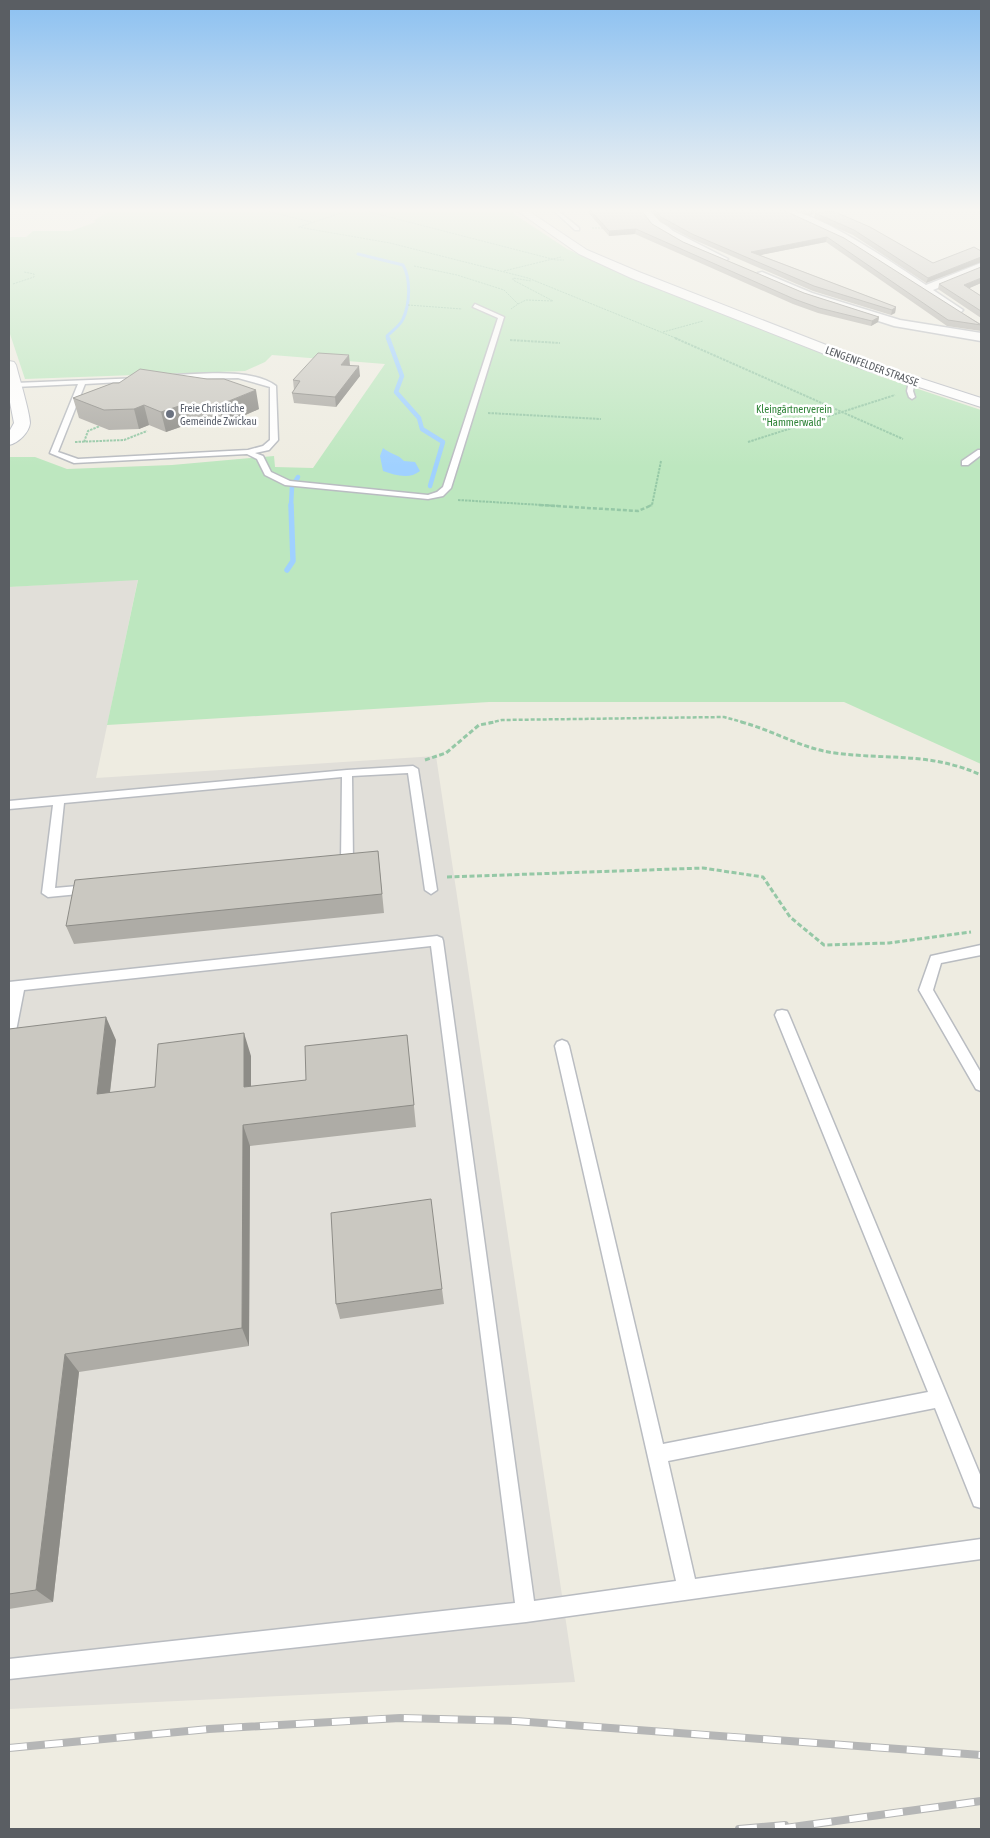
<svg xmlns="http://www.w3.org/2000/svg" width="990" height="1838" font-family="'Asap Condensed',sans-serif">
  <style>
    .industrial { fill: #e1dfd9 }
    .green { fill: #bde7bf }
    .water { fill: #a0d1ff }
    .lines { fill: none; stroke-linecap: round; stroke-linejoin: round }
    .stream-far2 { stroke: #a0d1ff; stroke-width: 3 }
    .stream-far1 { stroke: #a0d1ff; stroke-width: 4.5 }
    .stream { stroke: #a0d1ff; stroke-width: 5.5 }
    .service-casing { stroke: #b9bcc1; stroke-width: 3 }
    .minor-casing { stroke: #b9bcc1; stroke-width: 3 }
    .secondary-casing { stroke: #babdc4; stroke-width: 2 }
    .path-far3 { stroke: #95c8a6; stroke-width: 1; stroke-dasharray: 2 1; stroke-linecap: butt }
    .path-far2 { stroke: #95c8a6; stroke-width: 2; stroke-dasharray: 2.5 1; stroke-linecap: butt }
    .path-far1 { stroke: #95c8a6; stroke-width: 2.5; stroke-dasharray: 4 2; stroke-linecap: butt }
    .path { stroke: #95c8a6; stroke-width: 3; stroke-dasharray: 5 2.5; stroke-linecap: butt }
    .service { fill: #fff; fill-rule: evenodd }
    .minor { fill: #fff; fill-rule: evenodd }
    .secondary { fill: #fff; fill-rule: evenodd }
    .rail-casing { stroke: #b5b6b6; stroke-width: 8 }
    .rail { stroke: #fff; stroke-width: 6; stroke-dasharray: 18; stroke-linecap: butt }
    .wall { fill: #aeaca6 }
    .shaded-wall { fill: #8d8c87 }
    .building { fill: #cac8c1; stroke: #8d8c87 }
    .worship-dot { fill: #6b7280; stroke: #fff; stroke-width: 2 }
    .labels { text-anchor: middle; stroke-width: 5; stroke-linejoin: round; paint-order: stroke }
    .far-street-label { font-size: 11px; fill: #5a5e63; stroke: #fff }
    .far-worship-label { font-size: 11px; fill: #5b616d; stroke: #fff; text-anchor: start }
    .far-park-label { font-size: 11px; fill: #308439; stroke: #fff }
  </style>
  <rect width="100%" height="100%" fill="#eeece1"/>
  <path class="industrial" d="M138,579L96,778L436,756L575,1682L9,1709V587Z"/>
  <path class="green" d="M111,210H508L567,249L627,276L879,376L981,410V764L844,702H489L107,725L138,580L9,587V457H35L67,469L172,465L274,456L275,467L313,468L385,364L272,355L265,362L245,371L25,379L9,331V237H26L33,231H71L96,222L93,221Z"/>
  <path class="water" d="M383,448C390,454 398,454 404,461L415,462L420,471C409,480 395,475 383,471L380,456Z"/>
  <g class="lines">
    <path class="stream-far2" d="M358,254L403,265C411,279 410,304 403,319C400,326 392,331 387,336L388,339"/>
    <path class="stream-far1" d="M388,338L402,376L396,392L419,418L422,429L443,442L430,486
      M295,482L298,477
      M291,506L292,486"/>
    <path class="stream" d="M287,570L293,561L291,505"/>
    <defs>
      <path id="service" d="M553,210H557L579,228V230H575Z
        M475,304L504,317L451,488L443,496L428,499L285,485L265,475L257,459L247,454L74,463L50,453L78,384L15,387L12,385L15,383L141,378L142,379L139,381L85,384L58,452L78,459L248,450L263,446L270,440V387L238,378L174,379L171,377L174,375C203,374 252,368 276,386L278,440L269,450L255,453L263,456L271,472L290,481L428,495L437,492L443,487L498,318L473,307Z
        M912,379L915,381L913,391L915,397L912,399L909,397L907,391L909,381Z
        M978,450H981V455L968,465H962V461Z
        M413,766L418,769L437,890L431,894L425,890L408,773L352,776L353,862L347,866L341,862L342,777L64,803L55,888L89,885L95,889L89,893L48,897L42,893L53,805L9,809V801L347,770Z
        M437,936L442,938L443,941L534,1601L676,1581L555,1046L557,1042L562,1040L567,1042L569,1046L663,1444L928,1392L775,1015L777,1011L782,1010L787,1011L789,1015L981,1477V1508L974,1506L935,1408L668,1461L695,1579L981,1539V1559L526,1622L9,1679V1659L515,1603L431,946L24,990L16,1031L14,1035L9,1036V982Z
        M981,945V955L941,963L933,990L981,1073V1091L976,1089L919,990L931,956Z"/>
      <path id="minor" d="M639,210H648L673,231L728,259L723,262L719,261C694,250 652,235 639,210Z
        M780,210C811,206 897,266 926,285L981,263V270L933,290L963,310L961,312H953L844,241Z
        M762,272L812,293L900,320L981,333V341L894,326L804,297L758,277L757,275L758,273Z"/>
      <path id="secondary" d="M516,210H527L587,250L639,272L870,362L981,398V407L860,368L631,278L579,254Z
        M9,361L14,362L16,365C19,377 30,413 30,423C29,433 18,443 9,445V432L14,423L9,397Z"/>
    </defs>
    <use href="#service" class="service-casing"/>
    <use href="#minor" class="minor-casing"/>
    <use href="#secondary" class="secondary-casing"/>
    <path class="path-far3" d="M263,210L311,222
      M362,210L556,260H564
      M298,227L390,243L528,278L678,339
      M299,227L350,210
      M592,228H606
      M414,266L457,275L504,290L518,304L511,309
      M504,271L561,257
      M13,284L34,277V274L24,272
      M518,304L526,300L553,301L513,280V278L531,281
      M408,305L462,309
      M663,332L703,321"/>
    <path class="path-far2" d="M675,338L903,439
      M510,340L560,343
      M488,413L601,419
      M75,442L124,440L147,431
      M84,442L88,431L100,426
      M748,442L895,395
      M458,500L559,506
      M649,506L652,505L661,461"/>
    <path class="path-far1" d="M539,505L638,511L652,505
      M489,723L502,720L724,717L746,723"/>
    <path class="path" d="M741,722C773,730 802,749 835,753C888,760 930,752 981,775
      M425,760L446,753L479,725L495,722
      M447,877L703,868L763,877L790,917L824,945L889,943L971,932"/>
    <use href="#service" class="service"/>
    <use href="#minor" class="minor"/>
    <use href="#secondary" class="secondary"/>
    <defs>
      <path id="rail" d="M9,1748L209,1729L400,1718L515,1721L981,1755
        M739,1829L785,1825
        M778,1829L981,1801"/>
    </defs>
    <use href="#rail" class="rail-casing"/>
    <use href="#rail" class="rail"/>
  </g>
  <path class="wall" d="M586,210H641L652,224L683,242L804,293L879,317L878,322L871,326L818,313L793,304L635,234L609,236Z
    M650,210H783L981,324V331L947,326L826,242L760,255L896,307L895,313L891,315L813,291L692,239L660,222Z
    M795,210H819L809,216Z
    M977,210H981V216Z
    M815,213L933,263L981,251V262L926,283L853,235L814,218Z
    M981,283L969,288L981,296V318L938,289L939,284Z
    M350,365L360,376L336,407L294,403L292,393L294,390L293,380Z
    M113,383L259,409L223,425L195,426L189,424L166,432L149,425L139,429L109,430L79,418L73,398Z
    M378,851L384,913L74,944L66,926Z
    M9,1029L116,1040L110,1093L155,1087L251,1056V1087L306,1080L407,1035L416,1127L250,1146L249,1346L79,1372L53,1602L9,1609Z
    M442,1289L444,1304L340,1319L336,1304Z"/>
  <path class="shaded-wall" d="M812,210H819L809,216L810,211Z
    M636,229L635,234L609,236V231Z
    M827,237L826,242L751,257V252Z
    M981,257V262L926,283L928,278Z
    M981,278V283L963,291L964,285Z
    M896,307L895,313L891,315L892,310Z
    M879,317L878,322L871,326L872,321Z
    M349,355L350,365H341Z
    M359,366L360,376L336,407L335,397Z
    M256,390L259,409L223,425L219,405Z
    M185,404L189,424L166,432L161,412Z
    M144,405L149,425L139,429L134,409Z
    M106,1017L116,1040L107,1116L97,1094Z
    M244,1033L251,1056V1109L244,1087Z
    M243,1125L250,1146L249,1346L242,1328Z
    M65,1354L79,1372L53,1602L36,1590Z"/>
  <path class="building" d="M590,210H641L652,224L683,242L804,293L879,317L872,321L819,308L794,299L636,229L609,231Z
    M655,210H783L844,238L981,325L948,320L827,237L751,252L896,307L892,310L814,286L692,234L661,217Z
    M833,211L870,227L933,263L974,247L981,251V257L928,278L854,230L815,213Z
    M981,267V278L964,285L981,296V311L939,284Z
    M318,353L349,355L341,365L359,366L335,397L292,393L300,381L293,380Z
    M140,369L207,379H224L256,390L219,405L191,406L185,404L161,412L144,405L134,409L104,410L73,398L113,383H119Z
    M378,851L382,894L66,926L75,880Z
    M106,1017L97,1094L155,1087L158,1044L244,1033V1087L306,1080L305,1046L407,1035L414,1105L243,1125L242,1328L65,1354L36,1590L9,1594V1029Z
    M431,1199L442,1289L336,1304L331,1213Z"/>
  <linearGradient id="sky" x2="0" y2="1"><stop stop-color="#8bc0f1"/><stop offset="0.45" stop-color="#f7f6f2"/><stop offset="1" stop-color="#f7f6f2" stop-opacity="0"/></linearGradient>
  <rect width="990" height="467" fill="url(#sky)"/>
  <circle class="worship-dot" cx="170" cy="414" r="5"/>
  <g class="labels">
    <g class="far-street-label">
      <text transform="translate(872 366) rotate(20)" y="4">LENGENFELDER STRASSE</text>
    </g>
    <g class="far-worship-label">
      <text x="180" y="412">Freie Christliche<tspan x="180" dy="13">Gemeinde Zwickau</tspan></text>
    </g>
    <g class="far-park-label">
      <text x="794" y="413">Kleingärtnerverein<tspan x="794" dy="13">"Hammerwald"</tspan></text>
    </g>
  </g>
  <rect width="990" height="1838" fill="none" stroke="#5a5e63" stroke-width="20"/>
</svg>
